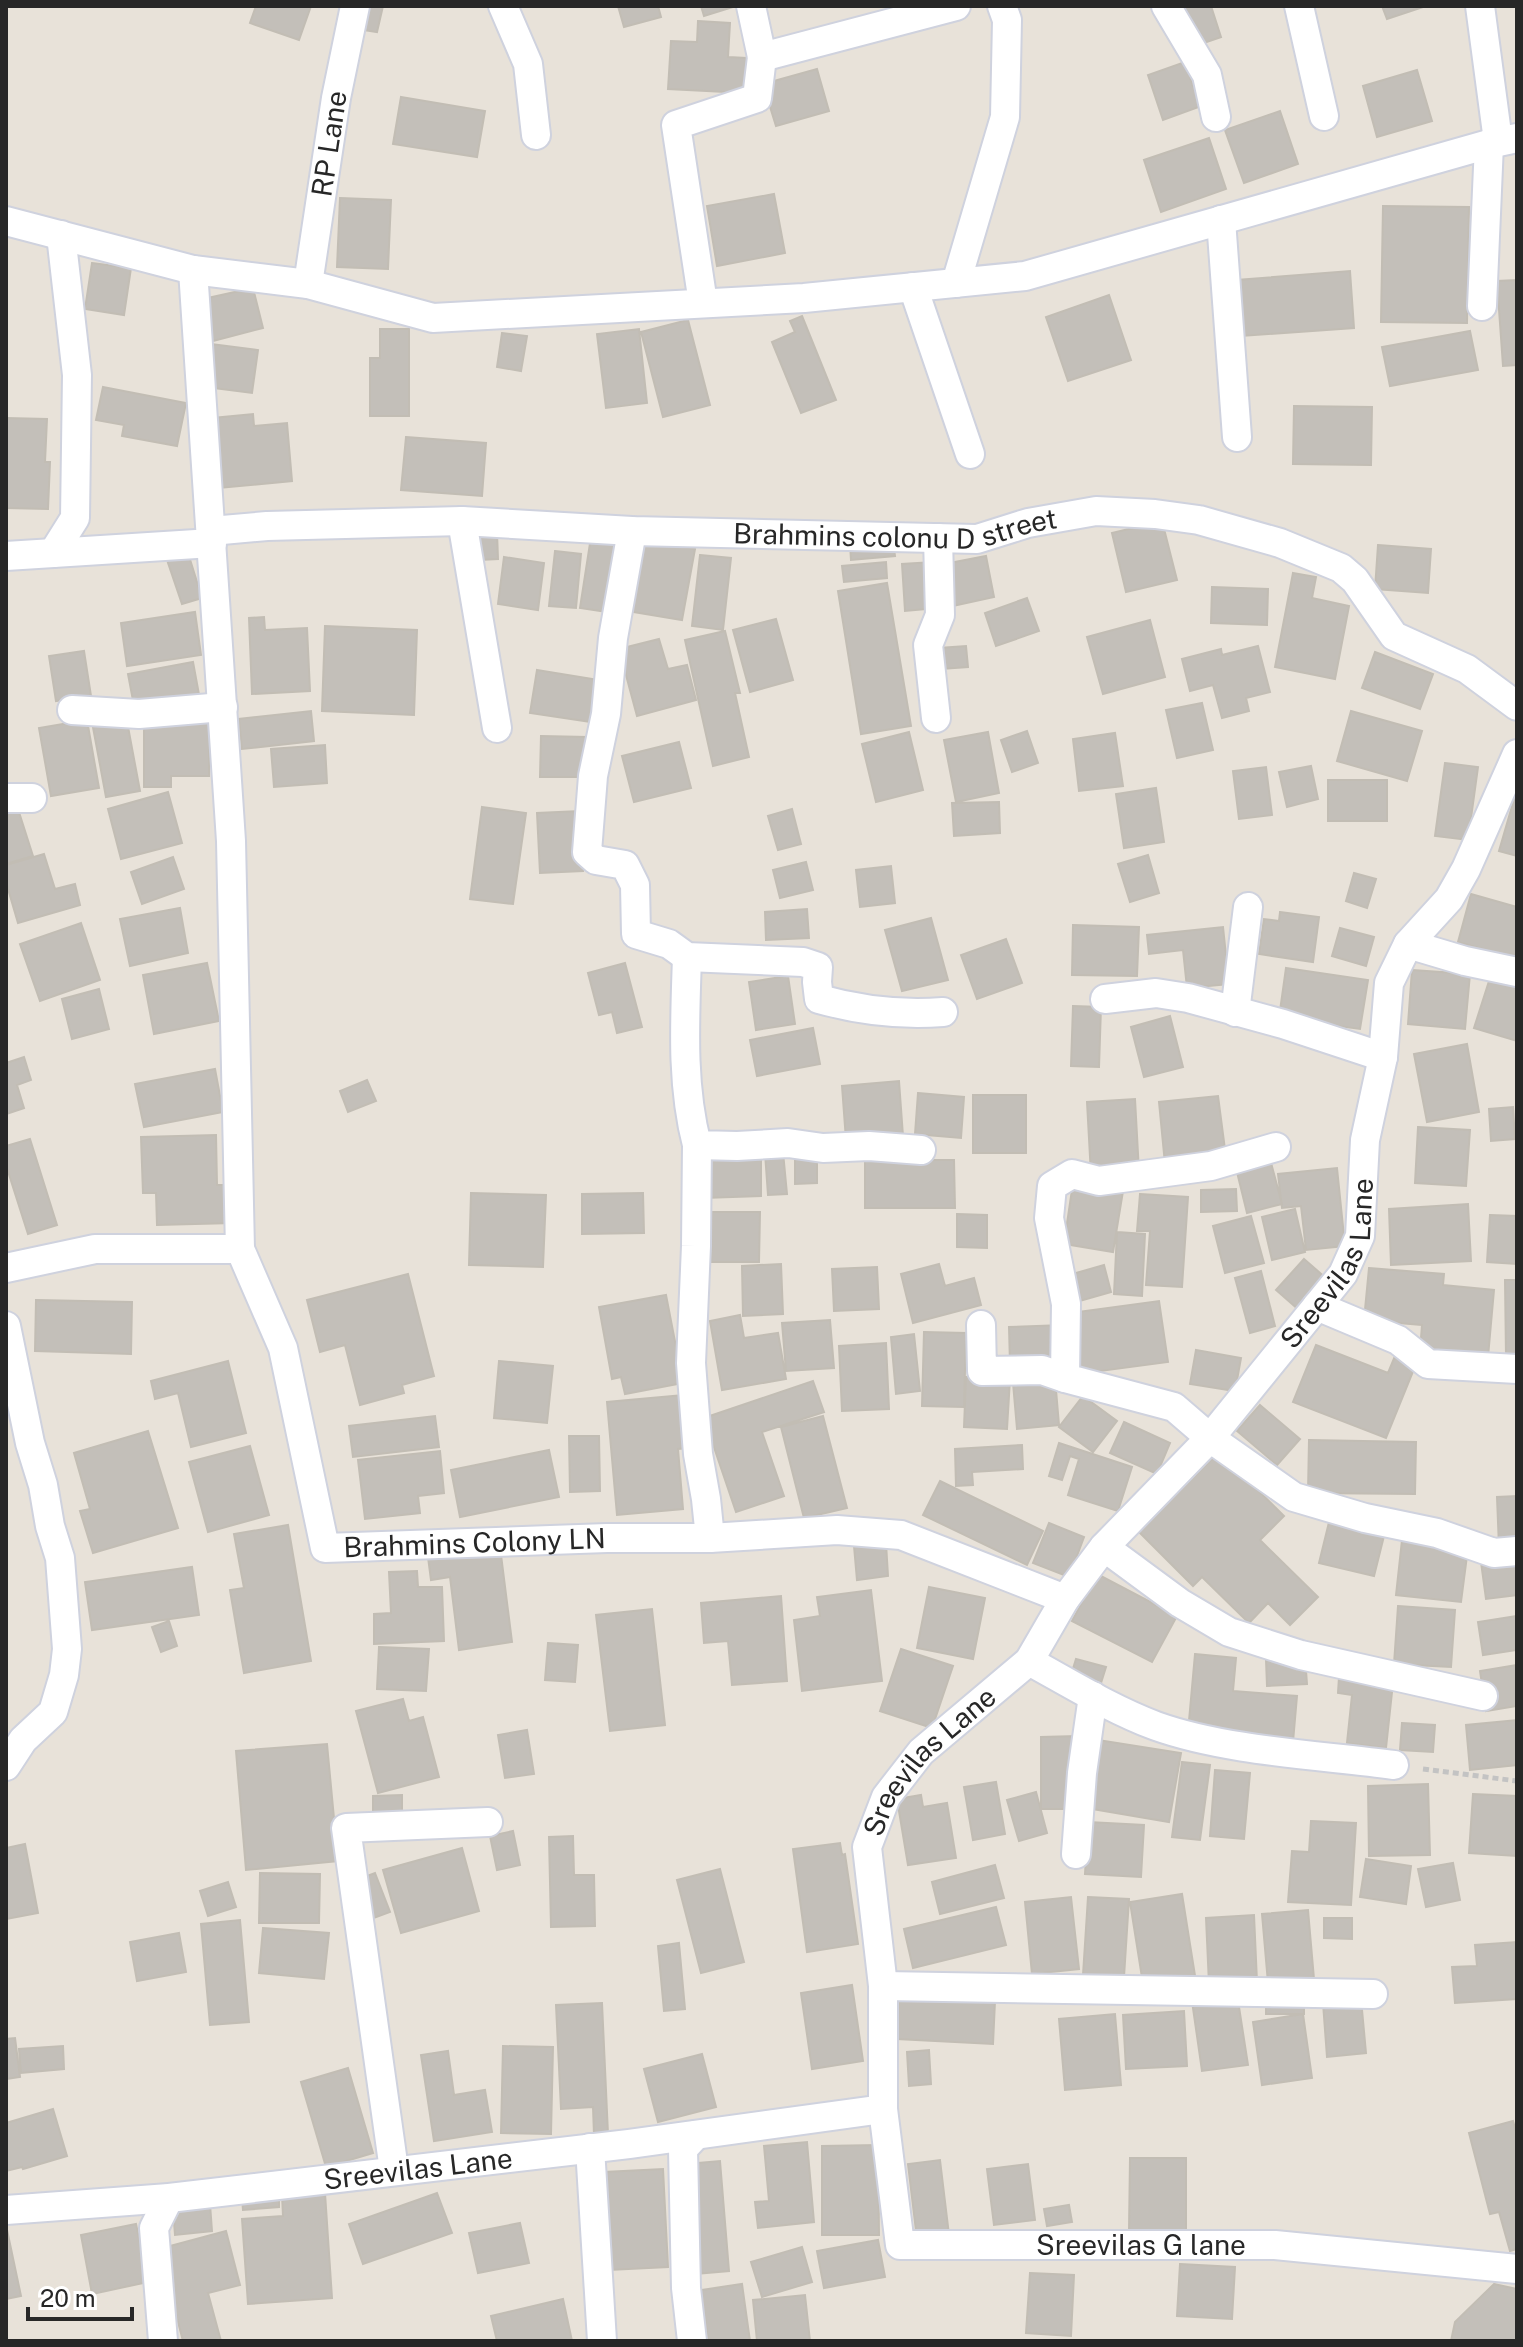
<svg xmlns="http://www.w3.org/2000/svg" width="1523" height="2347" font-family="'Public Sans',sans-serif">
  <style>
    .building { fill: #c3bfb9; stroke: #c2bdb4; stroke-width: 2 }
    .lines { fill: none; stroke-linecap: round; stroke-linejoin: round }
    .minor-casing { stroke: #cfd2de; stroke-width: 32 }
    .path { stroke: #c3c3c3; stroke-width: 5; stroke-dasharray: 6 4; stroke-linecap: butt }
    .minor { stroke: #fff; stroke-width: 28 }
    .labels { text-anchor: middle; stroke-width: 6; stroke-linejoin: round; paint-order: stroke }
    .street-label { font-size: 28px; fill: #272727; stroke: #fff }
  </style>
  <rect width="100%" height="100%" fill="#e8e2d9"/>
  <path class="building" d="M256,6H311L299,40L250,23Z
    M362,6H383L377,32L357,29Z
    M618,6H658L661,17L624,27Z
    M701,6H736L704,16Z
    M1178,6H1211L1221,37L1192,47Z
    M1382,6H1426L1387,19Z
    M698,21L730,23L728,57L746,58L745,93L668,89L671,41L697,42Z
    M1185,62L1193,86L1200,84L1207,104L1163,120L1148,75Z
    M817,69L829,111L776,126L763,84Z
    M1417,70L1432,121L1377,137L1363,86Z
    M401,97L485,111L477,157L393,144Z
    M1280,111L1298,164L1244,183L1225,130Z
    M1209,138L1226,189L1161,212L1144,160Z
    M774,194L785,253L717,266L707,206Z
    M340,198L391,200L388,269L337,267Z
    M1383,206L1469,207L1467,323L1381,322Z
    M92,263L131,268L124,315L85,309Z
    M1350,271L1354,328L1241,336L1237,280Z
    M1517,280V365L1503,366L1497,281Z
    M253,288L263,328L213,341L203,299Z
    M1109,295L1131,360L1068,381L1046,317Z
    M802,316L836,400L801,413L772,342L795,332L790,321Z
    M688,320L710,405L663,417L641,332Z
    M380,329H409V416H370V358H380Z
    M639,329L647,403L606,408L597,334Z
    M1470,331L1478,370L1390,386L1382,347Z
    M502,333L527,336L521,371L497,367Z
    M211,344L258,350L252,393L205,387Z
    M103,387L186,403L177,446L122,436L124,425L96,420Z
    M1294,406L1372,407L1371,465L1293,464Z
    M253,414L254,426L287,423L292,481L219,488L213,418Z
    M6,418L47,419L45,462H50L48,509L6,508Z
    M406,437L486,443L482,496L401,490Z
    M1162,521L1177,580L1126,592L1112,533Z
    M497,532L498,559L480,560L479,533Z
    M591,537L625,542L614,613L580,608Z
    M640,540L695,549L682,620L627,611Z
    M893,540L895,556L851,560L850,544Z
    M1378,545L1431,549L1428,593L1375,589Z
    M555,551L581,554L576,608L549,606Z
    M188,553L202,598L182,604L167,560Z
    M700,555L731,558L723,630L692,626Z
    M986,556L994,597L948,607L939,565Z
    M504,557L544,563L538,610L498,604Z
    M886,562L887,578L844,582L842,566Z
    M933,562L937,608L905,611L902,564Z
    M1293,573L1316,577L1312,598L1349,606L1335,679L1275,667Z
    M887,583L911,726L861,734L838,591Z
    M1212,587L1268,589L1267,625L1211,623Z
    M1027,598L1039,631L996,646L985,613Z
    M195,612L201,655L127,666L121,623Z
    M264,617L265,630L307,628L310,691L252,694L249,618Z
    M776,619L793,680L750,692L733,630Z
    M1150,620L1165,677L1103,694L1087,637Z
    M325,626L417,630L414,715L322,711Z
    M725,631L740,693H735L749,757L713,766L685,640Z
    M659,639L668,669L687,665L696,700L637,716L619,649Z
    M966,646L968,667L941,669L939,648Z
    M1258,646L1270,692L1246,698L1249,711L1222,718L1213,685L1190,691L1182,659L1221,649L1222,655Z
    M84,651L91,696L56,701L49,656Z
    M1375,652L1433,674L1420,709L1362,688Z
    M193,662L200,700L135,711L128,674Z
    M537,670L605,681L598,723L530,713Z
    M1202,703L1213,750L1177,758L1166,710Z
    M311,711L314,741L242,749L239,719Z
    M1351,711L1422,731L1407,781L1337,761Z
    M126,716L140,791L106,797L92,722Z
    M144,717H209V776H171V787H144Z
    M87,720L99,788L51,796L39,728Z
    M1027,731L1038,763L1012,772L1001,740Z
    M909,732L923,790L876,802L862,744Z
    M988,732L999,793L956,802L944,740Z
    M1115,733L1123,786L1079,791L1073,739Z
    M541,736L587,737L586,777H540Z
    M679,742L691,788L634,802L622,756Z
    M325,745L327,783L274,787L271,749Z
    M1445,763L1478,767L1468,840L1435,836Z
    M1311,766L1318,799L1287,807L1279,772Z
    M1266,767L1272,815L1239,819L1233,771Z
    M1328,780H1387V821H1328Z
    M1156,788L1164,842L1124,848L1116,794Z
    M1517,789V856L1499,851Z
    M168,792L182,843L121,859L108,809Z
    M999,802L1000,833L954,836L952,803Z
    M482,807L526,813L513,904L470,899Z
    M18,809L33,856L6,864V813Z
    M792,809L801,844L778,850L768,816Z
    M580,811L583,871L540,873L537,813Z
    M44,854L55,889L75,884L80,905L18,923L6,882V865Z
    M1148,855L1159,893L1130,902L1118,864Z
    M173,857L184,889L142,904L131,872Z
    M806,862L813,890L780,898L773,870Z
    M891,866L895,903L860,907L856,870Z
    M1354,873L1376,879L1367,908L1346,901Z
    M1471,894L1517,907V959L1458,942Z
    M180,908L188,953L130,966L120,919Z
    M807,909L809,938L766,940L765,912Z
    M1280,912L1319,917L1313,962L1259,954L1264,919L1279,921Z
    M931,918L948,980L902,991L885,930Z
    M81,923L100,980L40,1001L20,944Z
    M1073,925L1139,927L1137,976L1072,975Z
    M1223,927L1229,984L1187,988L1183,950L1149,954L1147,935Z
    M1340,928L1374,937L1366,966L1332,956Z
    M1006,939L1022,983L977,999L961,955Z
    M207,963L219,1021L154,1034L143,975Z
    M625,963L642,1027L617,1033L612,1012L599,1015L588,973Z
    M1286,968L1368,980L1360,1029L1279,1018Z
    M1412,970L1470,974L1465,1029L1408,1024Z
    M788,976L795,1024L756,1030L749,982Z
    M1490,978L1517,987V1041L1474,1028Z
    M99,989L109,1029L72,1039L62,999Z
    M1073,1006L1101,1007L1099,1067L1071,1066Z
    M1170,1016L1183,1067L1144,1077L1131,1027Z
    M813,1028L820,1064L757,1076L750,1040Z
    M1467,1044L1479,1112L1427,1122L1414,1054Z
    M24,1057L31,1080L17,1085L24,1108L6,1114V1063Z
    M215,1069L223,1112L144,1127L135,1084Z
    M367,1080L376,1101L348,1112L340,1091Z
    M899,1081L903,1136L846,1140L842,1086Z
    M918,1093L964,1097L961,1138L915,1134Z
    M973,1095H1026V1153H973Z
    M1218,1096L1226,1157L1165,1164L1159,1102Z
    M1135,1099L1139,1172L1091,1175L1087,1102Z
    M1513,1107L1515,1139L1491,1141L1489,1109Z
    M1418,1127L1470,1130L1466,1186L1415,1183Z
    M216,1135L217,1185H232L233,1223L157,1225L156,1193H143L141,1137Z
    M30,1139L57,1225L28,1234L6,1165V1146Z
    M795,1150H817V1183L795,1184Z
    M783,1152L787,1194L768,1195L765,1153Z
    M761,1158V1196L704,1198L703,1159Z
    M1270,1159L1282,1204L1247,1213L1236,1168Z
    M865,1160H954L955,1208H865Z
    M1337,1168L1345,1246L1306,1250L1301,1206L1282,1208L1278,1174Z
    M1073,1183L1123,1191L1113,1252L1064,1244Z
    M1236,1189L1237,1211L1201,1212V1190Z
    M471,1193L546,1195L543,1267L469,1265Z
    M643,1193L644,1233L582,1234V1194Z
    M1140,1194L1188,1197L1182,1287L1146,1285L1150,1231H1137Z
    M1468,1204L1471,1261L1391,1265L1389,1209Z
    M1295,1209L1305,1252L1272,1260L1262,1217Z
    M712,1212H760L759,1262H711Z
    M957,1214L987,1215V1248L957,1247Z
    M1490,1215L1517,1216V1264L1487,1262Z
    M1251,1216L1264,1263L1225,1273L1213,1226Z
    M1117,1232L1145,1234L1142,1296L1114,1294Z
    M1304,1259L1327,1279L1299,1310L1276,1290Z
    M781,1264L783,1314L743,1316L742,1266Z
    M939,1264L945,1286L974,1278L981,1305L913,1323L901,1274Z
    M1104,1265L1111,1292L1076,1302L1069,1275Z
    M877,1267L879,1309L834,1311L832,1269Z
    M1369,1268L1444,1274L1443,1285L1494,1290L1488,1357L1420,1351L1422,1325L1364,1320Z
    M1261,1271L1275,1326L1250,1333L1235,1278Z
    M408,1274L434,1376L402,1385L404,1393L360,1405L345,1345L320,1352L307,1300Z
    M1505,1280H1517V1355H1506Z
    M666,1295L683,1383L625,1394L621,1377L612,1379L599,1307Z
    M36,1300L132,1302L131,1354L35,1351Z
    M1159,1301L1168,1362L1078,1374L1070,1313Z
    M740,1315L744,1338L778,1333L786,1379L722,1390L710,1321Z
    M830,1320L834,1368L786,1371L782,1323Z
    M1063,1325V1362L1010,1364L1009,1327Z
    M924,1332L966,1333L964,1407L922,1406Z
    M914,1334L920,1391L896,1394L891,1337Z
    M886,1343L889,1409L842,1411L839,1346Z
    M1316,1345L1388,1373L1395,1356L1416,1364L1386,1438L1293,1402Z
    M1196,1350L1241,1358L1235,1391L1190,1384Z
    M228,1361L246,1433L191,1447L178,1393L155,1399L151,1381Z
    M499,1361L553,1366L547,1423L494,1418Z
    M966,1377L1010,1379L1007,1429L964,1427Z
    M1055,1378L1059,1425L1017,1429L1013,1383Z
    M813,1381L824,1412L762,1432L784,1496L736,1512L704,1418Z
    M683,1395L687,1448L678,1449L683,1509L617,1515L607,1402Z
    M1083,1396L1117,1421L1093,1452L1059,1427Z
    M1260,1405L1300,1439L1277,1465L1237,1431Z
    M435,1416L439,1447L353,1457L349,1426Z
    M823,1416L847,1508L804,1518L781,1427Z
    M1124,1422L1170,1443L1157,1474L1110,1453Z
    M148,1431L178,1528L93,1553L80,1511L90,1509L74,1453Z
    M569,1436H599L600,1491L570,1492Z
    M1309,1440L1416,1442L1415,1494L1308,1493Z
    M1059,1443L1132,1467L1118,1511L1068,1495L1079,1459L1070,1456L1062,1480L1049,1476Z
    M1022,1445L1023,1469L972,1472L973,1485L956,1486L955,1449Z
    M250,1446L269,1515L208,1532L189,1462Z
    M549,1450L559,1497L460,1517L451,1470Z
    M440,1451L444,1493L418,1496L420,1513L365,1519L358,1460Z
    M1219,1452L1284,1516L1260,1540L1318,1597L1290,1625L1268,1603L1249,1623L1202,1577L1193,1586L1138,1531Z
    M940,1481L1043,1531L1027,1565L923,1515Z
    M1517,1496V1547H1499L1497,1497Z
    M1331,1514L1386,1528L1374,1576L1319,1563Z
    M1049,1523L1084,1537L1069,1577L1033,1563Z
    M288,1525L311,1661L244,1673L230,1590L244,1588L234,1534Z
    M1402,1540L1468,1548L1461,1602L1396,1595Z
    M886,1543L888,1576L857,1580L854,1546Z
    M500,1547L512,1642L459,1650L450,1577L431,1580L428,1557Z
    M1517,1557V1595L1486,1599L1481,1562Z
    M192,1567L199,1615L92,1630L85,1582Z
    M417,1571L418,1587H442L444,1641L374,1644V1614L391,1613L389,1572Z
    M1097,1574L1177,1616L1152,1662L1072,1621Z
    M929,1587L985,1598L973,1659L917,1648Z
    M871,1590L882,1681L802,1691L794,1620L820,1616L817,1597Z
    M781,1596L787,1681L732,1685L728,1641L704,1643L701,1603Z
    M1398,1606L1455,1610L1451,1667L1394,1664Z
    M652,1609L665,1725L610,1731L596,1615Z
    M1517,1616V1650L1483,1655L1478,1622Z
    M169,1621L177,1646L161,1652L152,1627Z
    M548,1643L578,1645L575,1682L545,1680Z
    M379,1647L429,1649L426,1691L377,1689Z
    M901,1649L953,1666L932,1728L880,1711Z
    M1195,1654L1236,1658L1233,1691L1297,1696L1293,1742L1188,1732Z
    M1305,1657L1307,1684L1267,1686L1266,1660Z
    M1076,1659L1106,1667L1101,1683L1071,1675Z
    M1517,1665V1706L1486,1711L1480,1671Z
    M1339,1677L1393,1683L1386,1748L1347,1743L1352,1695L1338,1693Z
    M403,1699L409,1721L423,1717L439,1777L378,1793L356,1711Z
    M1517,1720V1765L1470,1770L1466,1725Z
    M1402,1723L1435,1725L1433,1752L1400,1750Z
    M527,1730L534,1774L505,1778L498,1735Z
    M1077,1736V1809H1041V1737Z
    M1098,1740L1181,1753L1169,1822L1086,1808Z
    M327,1744L338,1861L246,1870L236,1751Z
    M1182,1762L1210,1765L1200,1840L1172,1837Z
    M1215,1770L1250,1773L1244,1839L1210,1836Z
    M996,1782L1005,1834L973,1840L964,1787Z
    M1428,1784L1430,1855L1369,1856L1368,1786Z
    M1036,1792L1047,1833L1019,1841L1007,1800Z
    M1473,1794L1517,1796V1856L1469,1853Z
    M402,1795V1814H373V1796Z
    M921,1795L923,1807L947,1803L956,1858L908,1865L897,1799Z
    M1311,1821L1356,1823L1351,1905L1288,1902L1292,1851L1309,1852Z
    M1088,1822L1144,1825L1141,1877L1085,1874Z
    M513,1831L520,1865L497,1870L490,1836Z
    M573,1836L574,1875H594L595,1926L551,1927L549,1837Z
    M840,1843L842,1855L845,1854L858,1944L807,1952L793,1849Z
    M25,1844L38,1913L6,1919V1848Z
    M462,1848L479,1911L401,1933L383,1870Z
    M1366,1859L1411,1866L1406,1904L1360,1897Z
    M1453,1863L1460,1900L1426,1907L1418,1869Z
    M995,1865L1004,1898L940,1914L932,1882Z
    M720,1869L744,1962L701,1973L677,1880Z
    M260,1873L320,1874L319,1923H259Z
    M375,1873L390,1912L371,1919L356,1880Z
    M228,1882L236,1907L208,1916L200,1891Z
    M1182,1894L1196,1982L1144,1990L1130,1902Z
    M1071,1897L1079,1969L1032,1974L1025,1902Z
    M1088,1897L1129,1899L1124,1977L1083,1975Z
    M996,1907L1006,1945L913,1968L904,1929Z
    M1308,1910L1314,1979L1268,1983L1262,1914Z
    M1254,1915L1257,1982L1209,1984L1206,1918Z
    M1324,1918H1352V1939L1324,1938Z
    M240,1920L249,2022L210,2025L201,1924Z
    M263,1928L329,1933L324,1979L259,1973Z
    M179,1933L186,1972L137,1981L130,1942Z
    M1517,1942V1999L1455,2003L1452,1967L1477,1966L1475,1945Z
    M679,1943L685,2009L664,2011L658,1946Z
    M852,1985L863,2061L812,2069L801,1993Z
    M1237,1994L1248,2065L1202,2071L1192,2001Z
    M899,1996L995,2001L993,2044L897,2039Z
    M1361,1999L1366,2053L1327,2057L1323,2003Z
    M1266,2002H1304V2014H1266Z
    M602,2003L608,2134L594,2135L593,2107L561,2109L556,2005Z
    M1184,2011L1187,2066L1126,2069L1123,2015Z
    M1115,2014L1121,2085L1065,2090L1059,2019Z
    M1303,2014L1312,2078L1262,2085L1253,2022Z
    M15,2038L20,2077L6,2079V2039Z
    M63,2046L64,2069L21,2073L19,2049Z
    M503,2046L553,2047L551,2134L501,2133Z
    M929,2050L931,2084L909,2086L907,2052Z
    M448,2051L454,2095L485,2090L492,2132L434,2141L421,2055Z
    M702,2054L716,2107L658,2122L644,2069Z
    M348,2068L373,2153L326,2167L301,2082Z
    M53,2109L67,2156L23,2169L22,2167L6,2171V2123Z
    M1513,2121L1517,2135V2249L1510,2251L1499,2212L1490,2214L1469,2133Z
    M807,2142L814,2222L758,2228L755,2202L769,2201L764,2146Z
    M878,2145L879,2235H822V2146Z
    M1130,2158H1186V2231H1129Z
    M940,2160L949,2235L917,2239L908,2164Z
    M720,2161L729,2271L696,2274L687,2164Z
    M1028,2164L1035,2220L994,2225L987,2169Z
    M663,2169L668,2267L609,2270L604,2172Z
    M325,2193L332,2298L248,2304L242,2219L283,2216L282,2195Z
    M437,2193L452,2233L363,2264L349,2224Z
    M279,2195V2207L243,2210L242,2198Z
    M210,2204L212,2231L175,2235L173,2208Z
    M1069,2205L1072,2222L1047,2226L1044,2209Z
    M520,2223L529,2263L478,2273L469,2233Z
    M136,2224L148,2282L92,2294L81,2235Z
    M6,2225L21,2296L6,2299Z
    M226,2231L240,2285L208,2293L221,2341H183L159,2249Z
    M878,2240L885,2277L824,2288L817,2251Z
    M802,2247L812,2282L762,2297L751,2262Z
    M1180,2264L1235,2267L1232,2319L1177,2316Z
    M1030,2273L1074,2275L1071,2336L1026,2333Z
    M742,2284L750,2341H708L701,2290Z
    M1494,2284L1517,2289V2341H1451L1455,2322Z
    M805,2295L810,2341H757L753,2300Z
    M563,2299L572,2341H497L491,2316Z"/>
  <g class="lines">
    <defs>
      <g id="minor">
        <path d="M503,6L528,64L536,135"/>
        <path d="M751,6L762,57L956,6"/>
        <path d="M1166,6L1207,75L1216,117"/>
        <path d="M1299,6L1324,116"/>
        <path d="M1480,6L1498,141"/>
        <path d="M1221,220L1237,437"/>
        <path d="M6,221L193,270L308,284L433,318L804,298L1025,276L1489,144L1517,138"/>
        <path d="M193,270L231,841L240,1249"/>
        <path d="M956,283L1005,117L1007,20L1002,6"/>
        <path id="s1" d="M308,284L336,98L355,6"/>
        <path d="M913,287L970,454"/>
        <path d="M703,303L676,125L757,98L762,57"/>
        <path d="M1482,306L1489,144"/>
        <path d="M462,521L497,728"/>
        <path id="s2" d="M211,531L267,526L462,521L632,531L977,539L1028,523L1096,511L1155,514L1199,520L1280,543L1341,568L1355,580L1394,636L1467,669L1517,706"/>
        <path d="M632,531L613,638L606,714L593,776L587,852L596,860L625,865L635,885L636,934L669,944L687,957L803,962L818,967L817,982L819,999C858,1010 903,1015 943,1012"/>
        <path d="M53,553L75,518L77,375L61,235"/>
        <path d="M6,556L212,543"/>
        <path d="M72,710L139,714L223,707"/>
        <path d="M936,718L928,645L940,615L938,538"/>
        <path d="M6,798H32"/>
        <path d="M1408,944L1465,961L1517,972"/>
        <path d="M687,957C685,1020 681,1084 697,1145L737,1146L788,1143L823,1148L869,1146L921,1150"/>
        <path d="M1105,999L1156,993L1188,998L1283,1024L1383,1057"/>
        <path d="M1235,1012L1248,907"/>
        <path d="M697,1145L696,1246L691,1363L698,1454L706,1499L710,1538"/>
        <path d="M1276,1147L1211,1166L1099,1181L1072,1174L1052,1186L1049,1218L1066,1304L1065,1378L1174,1407L1210,1438L1294,1497L1365,1518L1437,1533L1494,1553L1517,1551"/>
        <path id="s3" d="M6,1268L95,1249H240L283,1348L325,1548L607,1538H710L837,1530L901,1535L1065,1599"/>
        <path d="M1317,1306L1398,1340L1428,1364L1517,1369"/>
        <path d="M981,1325L982,1371L1042,1370L1065,1378"/>
        <path d="M6,1326L30,1443L43,1485L50,1526L60,1558L67,1649L64,1675L53,1712L23,1740L6,1766"/>
        <path d="M1104,1547L1180,1603L1229,1632L1301,1655L1483,1696"/>
        <path d="M1029,1661C1071,1684 1111,1709 1156,1726C1226,1751 1319,1755 1394,1765"/>
        <path d="M1076,1854L1082,1773L1093,1696"/>
        <path d="M883,1986L1373,1994"/>
        <path id="s4" d="M883,2109L900,2245H1275L1517,2269"/>
        <path d="M590,2148L602,2341"/>
        <path d="M394,2170L346,1828L488,1822"/>
        <path id="s5" d="M6,2210L169,2198L629,2144L883,2109V1986L867,1847L886,1797L921,1752L1029,1661L1065,1599L1104,1547L1210,1438L1343,1274L1360,1236L1365,1140L1383,1057L1389,983L1408,944L1449,899L1466,869L1517,754"/>
        <path d="M163,2341L154,2228L169,2198"/>
        <path d="M692,2341L686,2288L683,2149L696,2135"/>
      </g>
    </defs>
    <use href="#minor" class="minor-casing"/>
    <path class="path" d="M1423,1769L1517,1781"/>
    <use href="#minor" class="minor"/>
  </g>
  <g class="labels">
    <g class="street-label">
      <text dy="10" stroke="none"><textPath href="#s1" startOffset="142">RP Lane</textPath></text>
      <text dy="10" stroke="none"><textPath href="#s2" startOffset="686">Brahmins colonu D street</textPath></text>
      <text dy="10" stroke="none"><textPath href="#s5" startOffset="1902">Sreevilas Lane</textPath></text>
      <text dy="10" stroke="none"><textPath href="#s3" startOffset="698">Brahmins Colony LN</textPath></text>
      <text dy="10" stroke="none"><textPath href="#s5" startOffset="1254">Sreevilas Lane</textPath></text>
      <text dy="10" stroke="none"><textPath href="#s5" startOffset="414">Sreevilas Lane</textPath></text>
      <text dy="10" stroke="none"><textPath href="#s4" startOffset="378">Sreevilas G lane</textPath></text>
    </g>
  </g>
  <rect width="1523" height="2347" fill="none" stroke="#272727" stroke-width="16"/>
  <path d="M28 2307v12h104v-12" fill="none" stroke="#272727" stroke-width="4"/>
  <text x="40" y="2307" font-size="24" fill="#272727" stroke="#ffffff" stroke-width="6" paint-order="stroke">20 m</text>
</svg>
